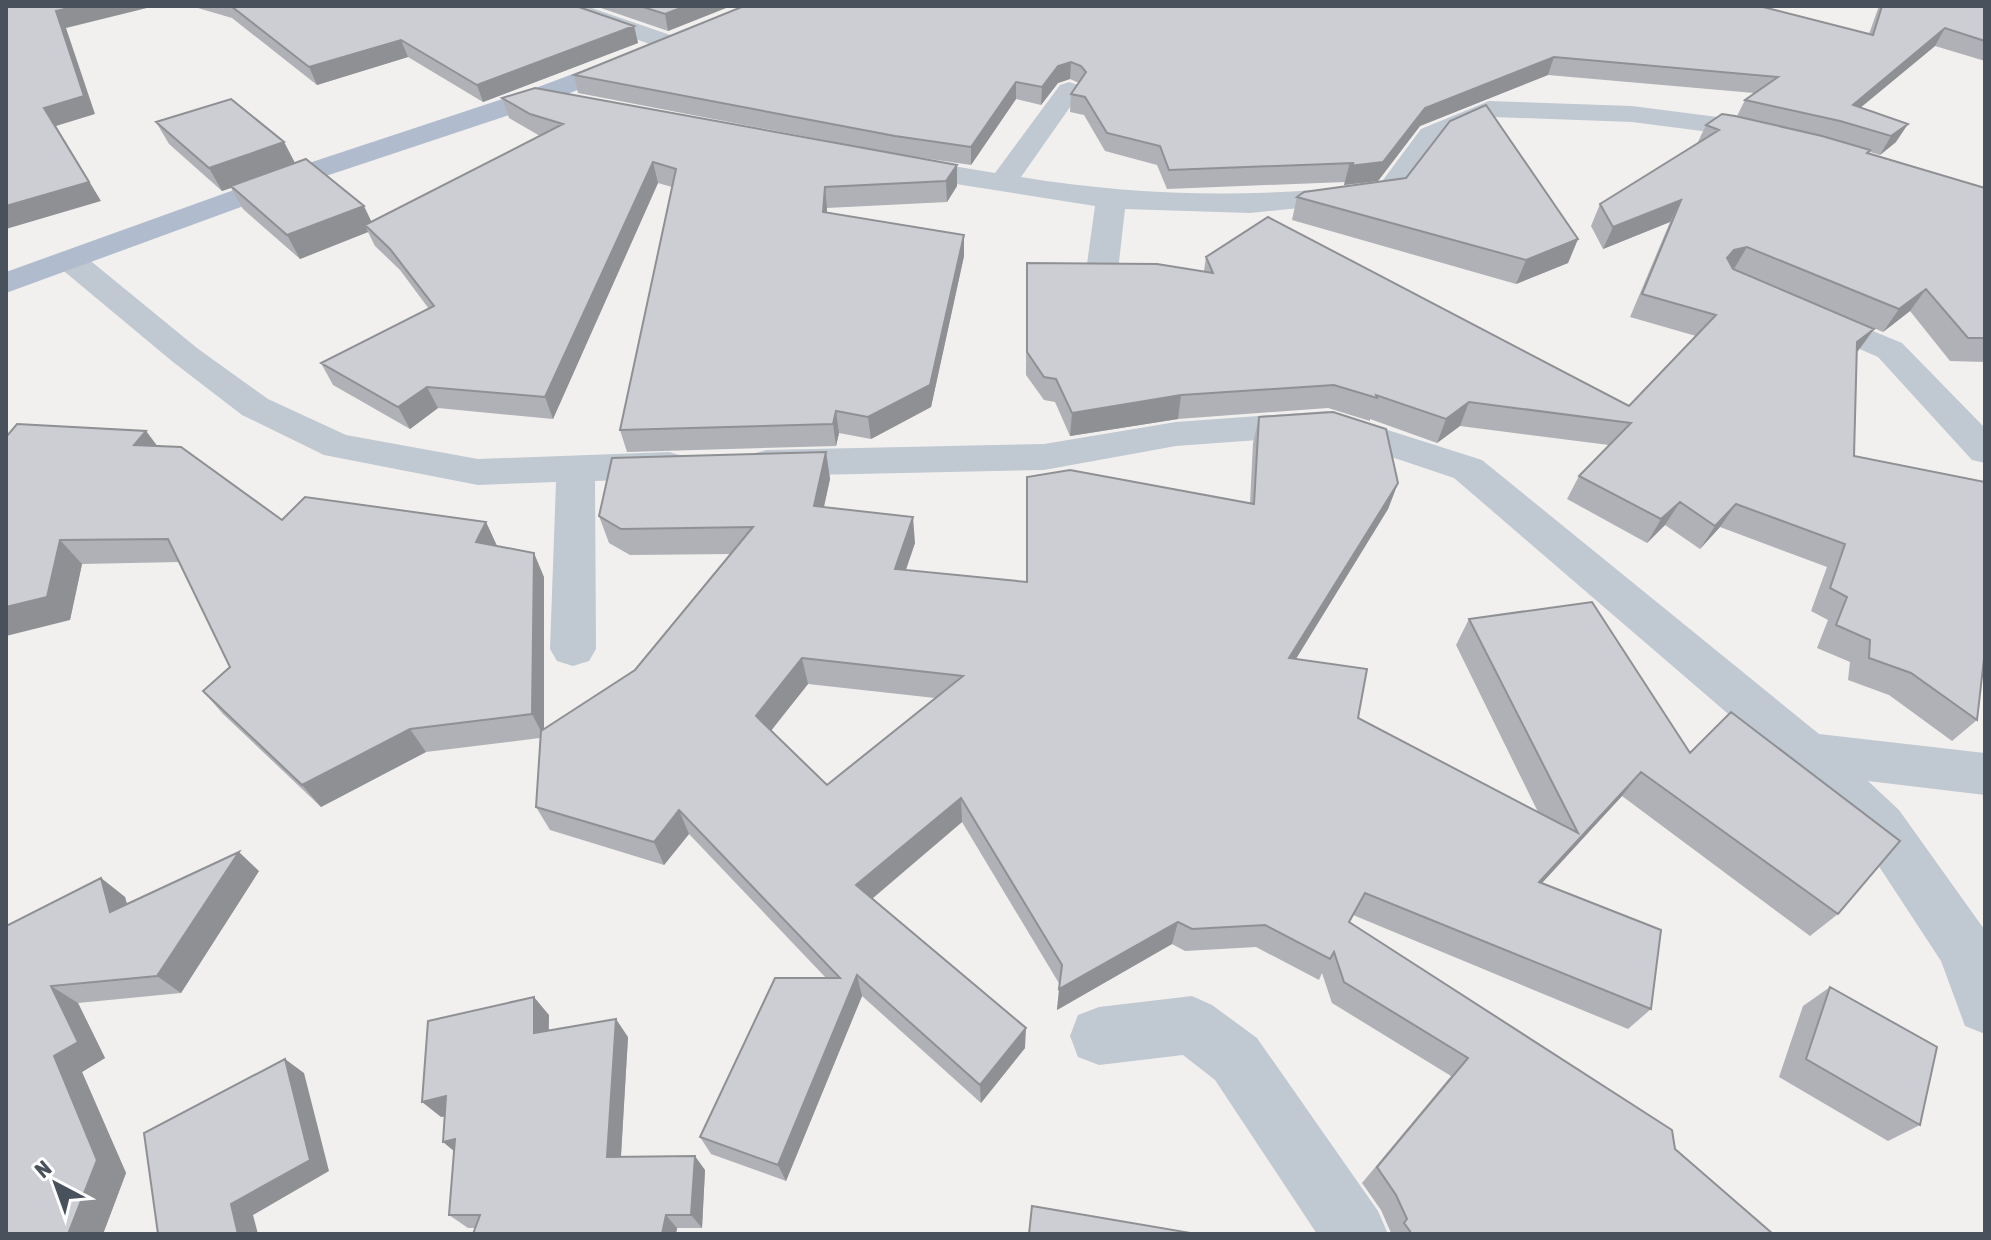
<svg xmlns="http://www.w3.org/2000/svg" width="1991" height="1240" font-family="'Asap Condensed',sans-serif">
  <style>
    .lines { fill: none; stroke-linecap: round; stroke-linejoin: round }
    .minor { fill: #c0c8d1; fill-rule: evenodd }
    .primary { fill: #b0bccd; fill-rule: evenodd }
    .wall { fill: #afb1b6; fill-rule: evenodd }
    .shaded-wall { fill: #8f9094 }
    .building { fill: #ccced4; stroke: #8f9094; stroke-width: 2; fill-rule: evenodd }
  </style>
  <rect width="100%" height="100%" fill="#f2f0ef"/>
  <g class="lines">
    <path class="minor" d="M553,6H586L679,38L682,43L679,48H661L556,11Z
      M1069,82L1078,85L1082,90L1021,177C1142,197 1258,198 1380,184L1421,129L1489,101L1632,106L1725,118L1777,130L1781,136L1777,142L1767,144L1725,134L1632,122L1493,117L1441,141L1399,198L1250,213L1125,209L1118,271L1113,278L1102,281L1091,278L1086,271L1095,206L899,175L889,172L885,166L889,160L899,157L995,173L1060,85Z
      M70,251L81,253L197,348L268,399L346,435L478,459L669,452L683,456L688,465L683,474L669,478L595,481L596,649L589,661L573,666L557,661L550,649L556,482L478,485L324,455L242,415L173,362L59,267L54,260L59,253Z
      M1810,305L1902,343L1985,428V463L1972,460L1878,357L1798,322L1793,315L1798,308Z
      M1328,411L1482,460L1819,734L1985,753V795L1868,781L1899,810L1984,929L1985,1034L1965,1026L1941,961L1863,842L1790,767L1454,478L1326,435L1176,446L1044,470L766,476L752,472L747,463L752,454L766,450L1044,444L1176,422Z
      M1192,996L1212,1005L1257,1038L1378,1211L1388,1234H1317L1215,1080L1183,1055L1099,1065L1078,1057L1070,1036L1078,1015L1099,1007Z"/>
    <path class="primary" d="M632,52L641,54L644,59L641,64L548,102L326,176L6,293V272L306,164L530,90Z"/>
  </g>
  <path class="wall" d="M191,6H576L634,26L638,43L483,102L408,57L317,85L232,18Z
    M595,6H731L668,31Z
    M1879,6H1985V61L1935,46L1861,107L1896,142L1880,155L1870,152L1869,153L1985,188V362L1950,361L1910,311L1883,332L1734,269L1874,329L1856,353L1854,456L1977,720L1952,741L1889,695L1848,680L1850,662L1817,648L1828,620L1811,611L1827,567L1720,527L1700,549L1665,525L1647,543L1567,499L1579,476L1609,445L1460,426L1437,443L1370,419V421L1328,408L1178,419L1070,436L1055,402L1044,400L1026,375V286L1204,271L1206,257L1629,406L1696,336L1630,317L1670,222L1603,249L1591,226L1600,204L1697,144L1706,125L1737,116L1745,100L1754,93L1548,75L1420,126L1378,181L1344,185L1345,182L1167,189L1157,165L1105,151L1084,115L1070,112L1071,94L1079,83L1070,79L1058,83L1041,105L1016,99L971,165L896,154L578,93L574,75L1869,34Z
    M502,98L957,165V186L947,202L827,208V213L964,235V256L931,407L871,439L839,433L836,446L627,452L620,430L672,187L658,183L553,419L438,408L410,429L333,385L321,363L429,309L400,270L375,246L368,232L300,259L243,209L231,188L222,191L169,144L156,122L284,142L295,163L372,222L540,136L509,118Z
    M1406,178L1578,239L1568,263L1516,284L1292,220L1297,197Z
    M1259,417L1398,483L1388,509L1296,659L1358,718L1538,812L1456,645L1469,619L1690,753L1838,914L1810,936L1622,796L1541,883L1651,1009L1628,1029L1353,915L1349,922L1675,1149L1773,1234H1390L1391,1233L1381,1210L1362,1183L1451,1076L1332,1003L1322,973L1319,980L1256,947L1185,951L1172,944L1057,1010L1060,985L962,822L872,899L1025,1048L981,1103L862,996L786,1181L711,1154L700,1137L826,978L689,834L664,865L550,830L536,807L540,738L426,752L321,807L223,714L203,691L230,667L180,562L82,564L70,620L6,437L146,431L157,446L282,520L486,522L497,546L544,577V729L635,670L731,554L630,555L609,543L599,516L826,452L830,479L824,507L915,543L906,570L1026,582L1027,477L1250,503L1253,443ZM808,684L935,698L827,785L771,730Z
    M259,871L181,993L78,1003L105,1058L82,1072L126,1173L103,1234H6V926L101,878L125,897L127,904Z
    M1830,987L1920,1125L1888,1141L1779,1077L1803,1006Z
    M549,1015V1030L628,1037L621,1157L705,1170L702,1228H677L676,1234H473L475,1228H468L449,1215L454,1151L444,1117H441Z"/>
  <path class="shaded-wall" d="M77,6H155L66,28L95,114L56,126L101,201L6,229V206L44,108L56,11Z
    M686,6H731L668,31L665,14Z
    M634,26L638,43L483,102L477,85Z
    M1945,28L1935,46L1842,123L1853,105Z
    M401,40L408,57L317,85L309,67Z
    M1554,57L1548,75L1420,126L1378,181L1344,185L1349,166L1425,108Z
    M1071,62L1070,79L1058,83L1041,105L1042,87L1058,66Z
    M1016,82V99L971,165V147Z
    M1908,124L1896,142L1880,155L1891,136Z
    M284,142L296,165L222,191L209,168Z
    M653,162L658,183L553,419L545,397Z
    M957,165V186L947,202L946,181Z
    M825,187L827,208L826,233L823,212Z
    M1681,200L1670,222L1603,249L1613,227Z
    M364,206L375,229L365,225L368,232L300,259L287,235Z
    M964,235V256L931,407L871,439L868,417Z
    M1578,239L1568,263L1516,284L1526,260Z
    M1747,247L1734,269L1727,258L1734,250Z
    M1926,289L1910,311L1883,332L1899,309Z
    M1874,329L1858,351L1841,365L1857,342Z
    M427,387L438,408L410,429L398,407Z
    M1181,395L1178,419L1070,436L1072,413Z
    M1469,402L1460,426L1437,443L1446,419Z
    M836,411L839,433L836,446L833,424Z
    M146,431L164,455L134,445Z
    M826,452L830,479L818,533L814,506Z
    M1398,483L1388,509L1281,683L1289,658Z
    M1680,502L1665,525L1647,543L1661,519Z
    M1736,504L1720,527L1700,549L1715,526Z
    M913,517L915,543L897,595L895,569Z
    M486,522L497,546L476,542Z
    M60,540L82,564L70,620L6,636V607Z
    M534,553L544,577V737L532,714Z
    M802,658L808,684L763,741L756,716Z
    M410,729L426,752L321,807L302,785Z
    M1641,772L1622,796L1522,905L1539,882Z
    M961,798L962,822L861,908L856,885Z
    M679,810L689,834L664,865L654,842Z
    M239,852L259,871L181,993L157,976Z
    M101,878L125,897L134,930L110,912Z
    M1178,922L1172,944L1057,1010L1059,989Z
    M857,975L862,996L786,1181L778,1165Z
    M51,986L78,1003L105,1058L82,1072L126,1173L103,1234H68L54,1056Z
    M534,997L549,1015L548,1050L534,1033Z
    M616,1019L628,1037L620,1171L607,1157Z
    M1026,1028L1025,1048L981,1103L980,1085Z
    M285,1059L304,1073L329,1171L253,1215L258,1234H238L231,1204Z
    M446,1096L464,1112L441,1117L422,1102Z
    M455,1139L461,1157L443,1142Z
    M695,1156L705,1170L702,1228L691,1215Z
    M666,1215L677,1228L676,1234H662Z"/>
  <path class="building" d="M6,6H77L56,11L84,96L44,108L89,182L6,206Z
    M231,6H576L634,26L477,85L401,40L309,67Z
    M640,6H686L665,14Z
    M744,6H1759L1873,35L1882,6H1985V41L1945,28L1853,105L1908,124L1891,136L1840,121L1745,100L1778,77L1554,57L1425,108L1383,162L1349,166L1354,163L1169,170L1160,146L1107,133L1085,97L1071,94L1086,72L1081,66L1071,62L1058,66L1042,87L1016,82L971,147L895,136L574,75Z
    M535,88L957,165L946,181L825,187L823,212L964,235L930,385L868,417L836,411L833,424L620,430L676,169L653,162L545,397L427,387L398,407L321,363L434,306L390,249L365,225L563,124L530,114L502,98Z
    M231,99L284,142L209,168L156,122Z
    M1486,105L1578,239L1526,260L1297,197L1304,192L1406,178L1450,121Z
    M1722,114L1735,116L1822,136L1870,150L1867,153L1985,188V338H1968L1926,289L1899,309L1747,247L1734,250L1727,258L1733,269L1874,329L1857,342L1854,456L1985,482V650L1977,720L1911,673L1869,658L1870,640L1836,625L1847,597L1830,588L1845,544L1736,504L1715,526L1680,502L1661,519L1579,476L1631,423L1469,402L1446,419L1376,395L1377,398L1334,385L1181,395L1072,413L1056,379L1044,377L1027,352V263L1157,264L1213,273L1206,257L1268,217L1629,406L1716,315L1642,294L1681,200L1613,227L1600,204L1719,130L1706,125Z
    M306,159L364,206L287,235L231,186Z
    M1333,412L1386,429L1398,483L1289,658L1367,669L1358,718L1578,833L1469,619L1592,602L1690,753L1731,712L1900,841L1838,914L1641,772L1539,882L1661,930L1651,1009L1365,893L1349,922L1672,1130L1675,1149L1773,1234H1412L1404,1223L1407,1219L1396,1195L1377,1167L1468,1058L1344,982L1334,952L1330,959L1265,925L1192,929L1178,922L1059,989L1062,965L961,798L856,885L1026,1028L980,1085L857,975L778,1165L700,1137L775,978H840L679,810L654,842L536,807L541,731L635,670L753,527L621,529L599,516L612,458L826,452L814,506L913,517L895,569L1027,582V477L1070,470L1254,504L1259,417ZM802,658L963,676L827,785L756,716Z
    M17,424L146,431L134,445L181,447L282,520L305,497L486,522L476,542L534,553L532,714L410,729L302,785L203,691L230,667L168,539L60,540L47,597L6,607V437Z
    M239,852L157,976L51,986L78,1042L54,1056L97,1160L68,1234H6V926L101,878L110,912Z
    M1830,987L1937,1047L1920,1125L1806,1059Z
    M534,997V1033L616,1019L607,1157L695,1156L691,1215H666L662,1234H473L480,1215H449L455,1139L443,1142L446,1096L422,1102L428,1021Z
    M285,1059L310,1160L231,1204L238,1234H158L144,1133Z
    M1032,1206L1191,1233V1234H1029Z"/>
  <rect width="1991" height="1240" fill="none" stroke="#48515c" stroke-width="16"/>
  <g transform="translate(56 1184) rotate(319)" stroke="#ffffff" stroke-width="6" paint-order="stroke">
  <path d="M0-6L14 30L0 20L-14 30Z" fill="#48515c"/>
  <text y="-12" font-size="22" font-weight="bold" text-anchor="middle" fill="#48515c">N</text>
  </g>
</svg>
